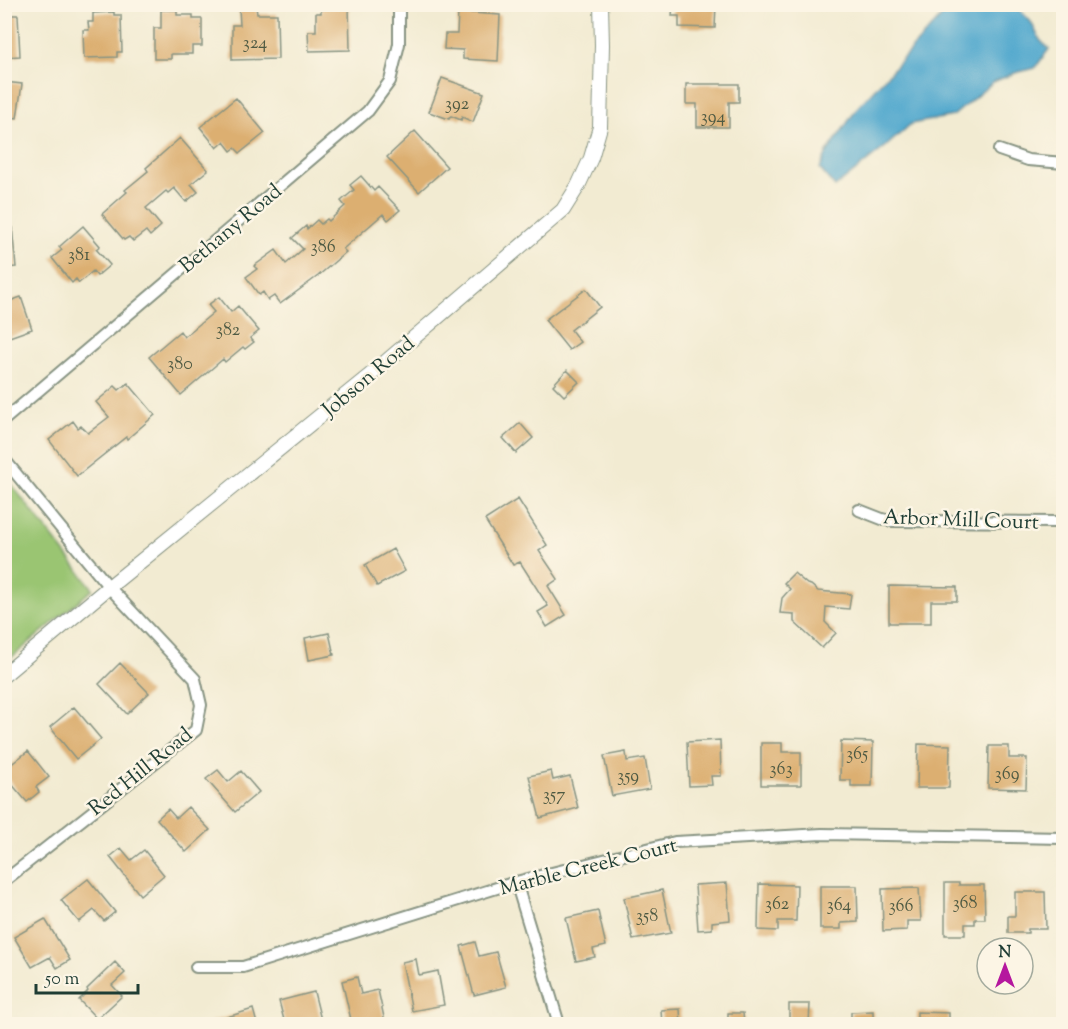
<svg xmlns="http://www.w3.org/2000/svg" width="1068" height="1029" font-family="'Sorts Mill Goudy',serif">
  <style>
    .green { fill: #9ac572; stroke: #5c8153; stroke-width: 1.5 }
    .water { fill: #50a7cd; stroke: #387280; stroke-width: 1.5 }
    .building { fill: #dcaf71 }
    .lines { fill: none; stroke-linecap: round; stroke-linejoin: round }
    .minor-casing { stroke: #889483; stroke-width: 14 }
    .tertiary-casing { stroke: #889483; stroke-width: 16 }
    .minor { stroke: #fff; stroke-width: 10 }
    .tertiary { stroke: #fff; stroke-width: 14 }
    .labels { text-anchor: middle; stroke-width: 5; stroke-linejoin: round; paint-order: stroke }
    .number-label { font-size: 18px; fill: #4e5a43 }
    .street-label { font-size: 21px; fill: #1f3d34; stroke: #fcf5e5 }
  </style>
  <rect width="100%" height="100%" fill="#fcf5e5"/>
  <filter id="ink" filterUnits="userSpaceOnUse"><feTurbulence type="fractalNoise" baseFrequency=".0167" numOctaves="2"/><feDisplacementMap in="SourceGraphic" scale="12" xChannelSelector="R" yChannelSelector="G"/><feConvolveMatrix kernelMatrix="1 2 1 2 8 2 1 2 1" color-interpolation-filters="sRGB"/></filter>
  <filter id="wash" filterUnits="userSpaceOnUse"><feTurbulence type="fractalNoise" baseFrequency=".008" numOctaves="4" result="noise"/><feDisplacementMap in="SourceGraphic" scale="24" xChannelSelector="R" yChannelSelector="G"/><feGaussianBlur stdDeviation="1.35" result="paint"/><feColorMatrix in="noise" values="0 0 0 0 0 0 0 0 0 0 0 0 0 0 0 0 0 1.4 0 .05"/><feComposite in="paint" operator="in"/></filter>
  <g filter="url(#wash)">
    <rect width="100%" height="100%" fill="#f2ebd2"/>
    <path class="green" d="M4,475L93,589L5,663H4Z"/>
    <path class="water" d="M952,5H1015L1031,22L1040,40L1049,49L1035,68L1015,73L993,82L953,116L911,124L884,148L835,187L820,169L826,154L858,107Z"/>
    <g id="blocks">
      <path class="building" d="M673,4H716L715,28L679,27V16H672Z
        M349,5L350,50L309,51L308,31H316V13H321V6Z
        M256,7L257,14H277L278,59L232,60V25H240L239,8Z
        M161,10H177V15H193V19H202V46H192V54H171V59H154V28H161Z
        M114,12V15H121L122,52H117V57L84,58L83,30H89L88,22H93V13Z
        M458,12L500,15L498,61L463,59V50L444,49L445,34H457Z
        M4,15H18L20,56L4,57Z
        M442,78L484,93L473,122L462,117L461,120L451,116L449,119L429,112Z
        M4,82L22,84L17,118L4,116Z
        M686,84H739V102H729V127H697V104H686Z
        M236,98L265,133L240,153L235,148L231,151L224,142L217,148L200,127Z
        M415,131L447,167L419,192L387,157Z
        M180,138L208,170L191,184L198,192L186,202L174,188L168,193L166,191L146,208L161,226L150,236L146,231L133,241L129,237L124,240L102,214L127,192L125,190L148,171L146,168Z
        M361,176L374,191L378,187L400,210L388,220L383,214L343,249L346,252L318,276L280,304L274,296L268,300L263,292L259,295L246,277L257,269L254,266L276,250L286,264L303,249L292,238L306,226L307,229L317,220L321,224L327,219L329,221L345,206L341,201L354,190L350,185Z
        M83,226L100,246L96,249L110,265L97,276L93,271L79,283L76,279L72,283L52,258L62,250L59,247Z
        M4,227H12L16,267L4,268Z
        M586,289L600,307L571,330L580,342L569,350L545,320Z
        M21,297L32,329L4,339V303Z
        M219,297L231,312L238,306L259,331L250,338L254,342L245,349L243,347L225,362L223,359L181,395L149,357L180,331L184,337L214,312L208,305Z
        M567,370L579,382L564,396L553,385Z
        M128,383L155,415L127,439L126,437L77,476L49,440L73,421L78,428L81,426L88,433L109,417L96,402L115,386L119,390Z
        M520,423L533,438L516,453L503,438Z
        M518,499L547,545L539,551L558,579L548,586L566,615L547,627L538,612L548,606L520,562L513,565L485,520Z
        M393,549L405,571L377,586L365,565Z
        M794,573L807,584L811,585L818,591L851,594L849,609L826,607L825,622L836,633L822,648L794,622V614L780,613L782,598L790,589L784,583Z
        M889,586L957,587V601H931V623H889Z
        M329,633L334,655L309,660L305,638Z
        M120,663L149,693L127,714L99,684Z
        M74,707L101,739L76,759L50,727Z
        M720,740L721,776H711L712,785L689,786L687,742Z
        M841,741L873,742L872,786H851V780H840Z
        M761,743H782V752H801V785H761Z
        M918,744L950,745L949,788H917Z
        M989,746H1009V758H1027L1026,789L988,788Z
        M28,751L49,777L36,787L39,792L27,802L4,775V770Z
        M626,752L627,761L645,758L650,789L612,796L604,756Z
        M218,770L228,782L241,771L259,792L235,812L206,779Z
        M551,771L553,780L570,776L578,808L540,818L529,776Z
        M188,807L210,830L186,852L157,819L168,809L176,818Z
        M121,848L131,860L144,850L164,875L140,895L110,857Z
        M88,879L115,912L104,921L94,910L79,922L61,900Z
        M727,883L730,920L712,922V929L698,930L695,885Z
        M945,883H959V885H984L985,919H975V924H965V935H945Z
        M759,884L797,885L796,921H778V931L758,930Z
        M820,886H857L858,922L841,923V929H820Z
        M919,888L921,921H907V930L883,931L882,889Z
        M662,890L671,933L633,940L624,898Z
        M1015,892H1045L1046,929H1028V933H1008V916H1015Z
        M598,911L606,946L593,949L595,957L576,961L566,918Z
        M45,919L70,960L57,968L50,957L32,967L14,937Z
        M475,942L479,956L496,952L506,987L474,995L461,946Z
        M416,959L419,975L438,971L444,1005L412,1011L402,962Z
        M115,962L125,973L112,985L122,996L97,1019L79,1000L88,991L87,989Z
        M357,977L361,994L378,990L385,1022L373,1024H352L342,981Z
        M314,992L322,1024H285L279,1001Z
        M789,1004H810L809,1024H789Z
        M253,1009L257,1024H211V1022Z
        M680,1009L681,1024H662L661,1010Z
        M873,1011V1024H851V1012Z
        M917,1012L949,1013V1024H917Z
        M728,1013H743L744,1024H728Z"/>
    </g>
  </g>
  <g filter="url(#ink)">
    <use href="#blocks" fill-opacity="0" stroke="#889483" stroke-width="1.5"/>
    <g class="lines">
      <defs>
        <path id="minor" d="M999,150L1028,160L1064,163
          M4,420L368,111L390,81L399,44V4
          M4,459L109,587L195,679L201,705L196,730L4,881
          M859,510L882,519L891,521L1064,522
          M516,882L559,1024
          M196,967H243L516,882L675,842L822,834L1064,838"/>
        <path id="tertiary" d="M4,675L109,587L368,377L563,210L578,186L591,158L600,127L602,45L601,4"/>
      </defs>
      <use href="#minor" class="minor-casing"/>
      <use href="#tertiary" class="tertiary-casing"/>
      <use href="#minor" class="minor"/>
      <use href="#tertiary" class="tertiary"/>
    </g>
  </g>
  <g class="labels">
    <g class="number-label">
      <text x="255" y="48">324</text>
      <text x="457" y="109">392</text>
      <text x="713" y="122">394</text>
      <text x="323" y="252">386</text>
      <text x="79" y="260">381</text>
      <text x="228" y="335">382</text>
      <text x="180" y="369">380</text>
      <text x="857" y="759">365</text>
      <text x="781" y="774">363</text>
      <text x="1007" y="779">369</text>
      <text x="628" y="781">359</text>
      <text x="554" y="800">357</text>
      <text x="965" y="908">368</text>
      <text x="777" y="909">362</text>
      <text x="839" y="910">364</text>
      <text x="901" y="911">366</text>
      <text x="647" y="921">358</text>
    </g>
    <g class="street-label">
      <text transform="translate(230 228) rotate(-40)" y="7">Bethany Road</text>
      <text transform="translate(368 376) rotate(-40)" y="7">Jobson Road</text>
      <text transform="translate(961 519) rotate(2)" y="7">Arbor Mill Court</text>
      <text transform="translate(140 771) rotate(-39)" y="7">Red Hill Road</text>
      <text transform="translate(588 866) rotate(-14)" y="7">Marble Creek Court</text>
    </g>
  </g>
  <rect width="1068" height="1029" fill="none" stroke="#fcf5e5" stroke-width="24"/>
  <g transform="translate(1005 966)"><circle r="28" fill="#fcf5e5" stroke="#a4ab9e" stroke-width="1.5"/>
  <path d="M0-4.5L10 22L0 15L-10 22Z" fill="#b5179e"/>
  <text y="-9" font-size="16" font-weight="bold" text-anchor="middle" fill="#1f3d34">N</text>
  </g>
  <path d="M36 984v9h102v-9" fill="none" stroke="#1f3d34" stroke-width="3"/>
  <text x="45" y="984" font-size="18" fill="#1f3d34" stroke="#fcf5e5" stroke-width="4.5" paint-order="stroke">50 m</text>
</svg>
